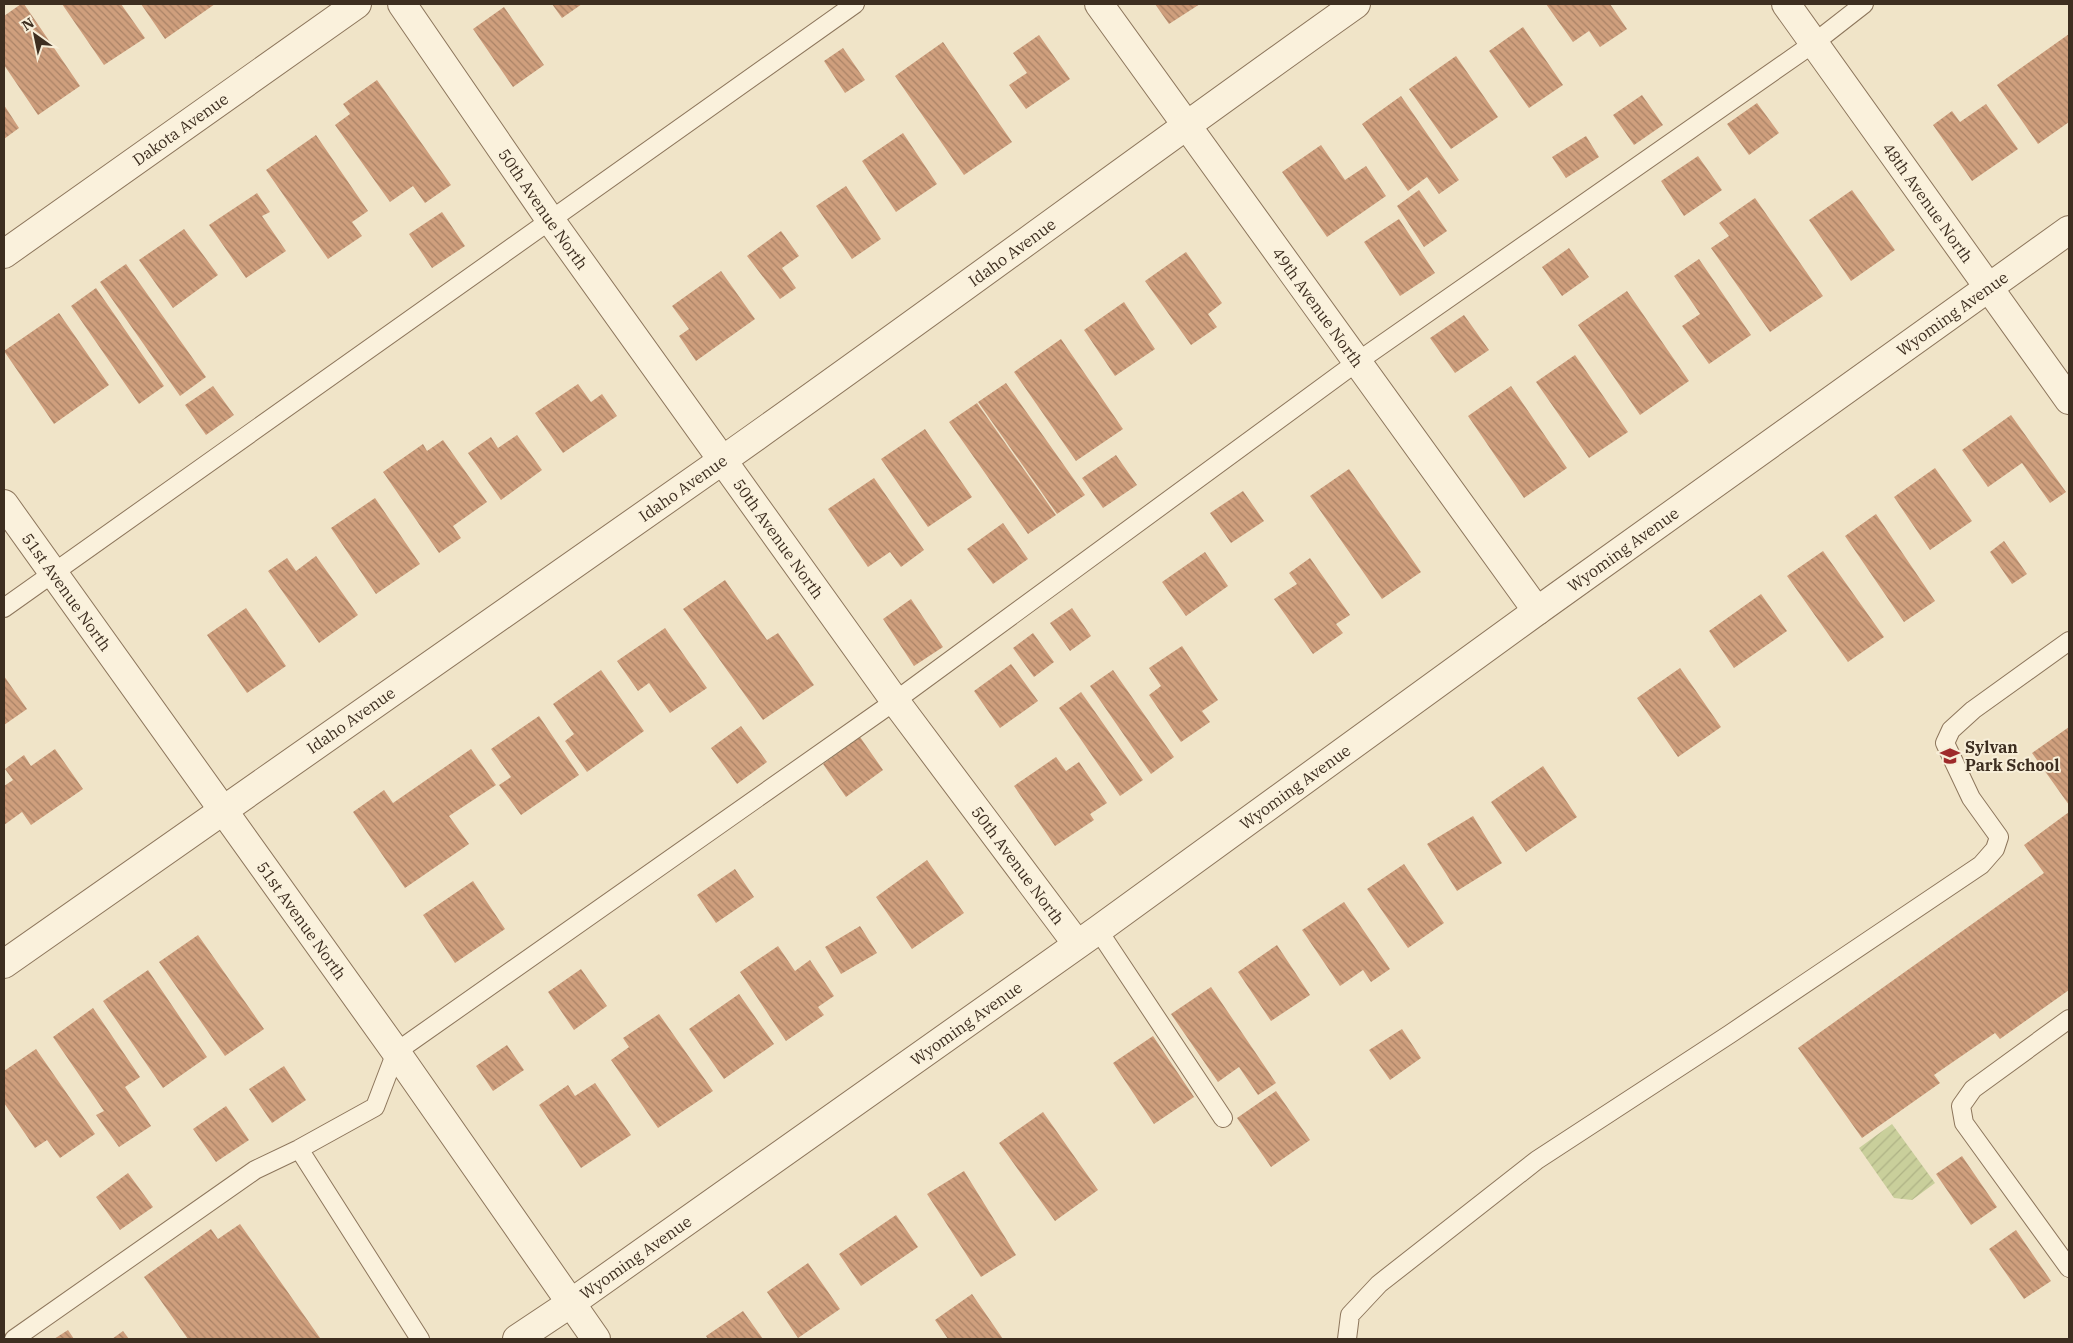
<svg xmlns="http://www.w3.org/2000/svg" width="2073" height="1343" font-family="'IBM Plex Serif',serif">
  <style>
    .garden { fill: url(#garden-furrows) }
    .building { fill: url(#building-back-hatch) }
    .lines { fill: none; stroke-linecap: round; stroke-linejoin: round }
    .service-casing { stroke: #8d765c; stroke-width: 20 }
    .minor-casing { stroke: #8d765c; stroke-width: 30 }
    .service { stroke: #faf1dc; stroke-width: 18 }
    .minor { stroke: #faf1dc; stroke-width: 28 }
    .labels { text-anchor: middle; stroke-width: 4; stroke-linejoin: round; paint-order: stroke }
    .street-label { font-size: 16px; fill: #3d2e20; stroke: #f7eed8 }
    .poi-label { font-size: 16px; font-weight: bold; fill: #3d2e20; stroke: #f7eed8; text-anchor: start }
  </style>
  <defs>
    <pattern id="garden-furrows" width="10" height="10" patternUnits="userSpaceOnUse" patternTransform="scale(1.25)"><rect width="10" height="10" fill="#c9cf9b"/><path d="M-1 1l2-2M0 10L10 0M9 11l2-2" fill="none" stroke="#aeb285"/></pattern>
    <pattern id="building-back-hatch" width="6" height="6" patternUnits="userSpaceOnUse" patternTransform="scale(1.25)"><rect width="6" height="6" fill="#cf9f7d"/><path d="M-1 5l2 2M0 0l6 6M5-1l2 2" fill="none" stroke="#a98266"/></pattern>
  </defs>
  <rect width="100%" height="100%" fill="#f0e4c8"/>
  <path class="garden" d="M1892,1124L1935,1183L1912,1200L1894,1198L1859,1148Z"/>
  <path class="building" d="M21,4H24L80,86L38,115L4,65V16Z
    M62,4H121L145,38L104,65Z
    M141,4H215L165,39Z
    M552,4H582L562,18Z
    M1155,4H1200L1169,24Z
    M1546,4H1610L1627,29L1600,47L1589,31L1573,42Z
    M504,7L544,65L513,87L473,29Z
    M1523,27L1563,85L1529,108L1489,51Z
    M2069,34V122L2038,144L1997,85Z
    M1039,35L1070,79L1026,109L1009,85L1027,73L1013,53Z
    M943,42L1012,142L964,175L895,76Z
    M843,48L865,80L845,93L824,61Z
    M1456,56L1498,117L1451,149L1409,89Z
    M377,80L451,185L425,203L413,186L390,202L335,125L350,114L343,104Z
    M1642,95L1663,125L1634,145L1613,115Z
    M1401,96L1459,180L1439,194L1427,177L1408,191L1362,124Z
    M1757,103L1779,133L1749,155L1727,124Z
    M1986,104L2018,149L1972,181L1933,125L1952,111L1960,122Z
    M4,105L19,128L4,139Z
    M903,133L937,184L896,212L862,161Z
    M316,135L368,211L352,222L362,236L328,259L266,170Z
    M1586,136L1599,157L1566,178L1552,157Z
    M1321,145L1345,180L1366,166L1386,196L1327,237L1282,172Z
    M1698,156L1722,190L1684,216L1661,181Z
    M846,186L881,239L852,259L816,206Z
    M1419,190L1447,231L1424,247L1397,206Z
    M1852,190L1895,250L1851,281L1809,220Z
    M257,193L270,212L262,216L286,251L246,278L209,225Z
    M1755,198L1823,296L1770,332L1711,248L1729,236L1719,223Z
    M442,212L465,246L432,268L409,234Z
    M1399,219L1435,273L1400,296L1364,242Z
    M184,229L218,275L173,308L139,260Z
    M781,231L799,256L782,268L796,288L780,299L747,256Z
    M1569,248L1589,277L1562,296L1542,267Z
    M1186,252L1222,303L1208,314L1217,327L1191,345L1145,281Z
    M1699,259L1751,335L1709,364L1682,326L1700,314L1674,276Z
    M126,264L206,377L180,396L100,282Z
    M721,271L755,319L696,361L679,336L689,329L672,306Z
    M96,288L164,386L139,404L71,306Z
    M1627,291L1689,381L1640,415L1578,325Z
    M1124,302L1155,349L1115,376L1084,330Z
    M59,313L109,385L54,424L4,351Z
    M1464,315L1489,350L1455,373L1430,338Z
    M1061,339L1123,429L1076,461L1014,372Z
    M1575,355L1628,432L1589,458L1536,382Z
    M1006,383L1085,495L1057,514L978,402Z
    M578,384L591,402L602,394L617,416L563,453L535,413Z
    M213,386L234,415L206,435L185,405Z
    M1511,386L1567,468L1524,498L1468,416Z
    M977,403L1056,515L1028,534L949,422Z
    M2011,415L2066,492L2050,503L2022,463L1988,487L1962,450Z
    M925,429L972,497L928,527L881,459Z
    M517,435L542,470L501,500L468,453L491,437L498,448Z
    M443,440L487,502L453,526L461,538L439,553L383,472L423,444L427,451Z
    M1116,455L1137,485L1103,508L1082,478Z
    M1935,468L1972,521L1930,550L1894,497Z
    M1349,469L1421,572L1382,599L1310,496Z
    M874,478L924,550L901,567L890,552L868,567L828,509Z
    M1243,491L1264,521L1231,543L1210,513Z
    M375,498L420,564L376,594L331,528Z
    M1876,514L1935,601L1904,622L1845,536Z
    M1003,523L1028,559L993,584L967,549Z
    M2004,541L2027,574L2012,584L1990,552Z
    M1823,551L1884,637L1848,662L1787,576Z
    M1205,552L1228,586L1186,616L1162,582Z
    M316,556L358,615L319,643L268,571L287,558L296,571Z
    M1310,558L1350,615L1336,624L1343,633L1313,654L1274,599L1297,584L1289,573Z
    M725,580L767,640L778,633L814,685L763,720L683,609Z
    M1761,594L1787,631L1734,668L1709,631Z
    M911,599L943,647L914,666L883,619Z
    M246,608L286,666L247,693L207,635Z
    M1072,608L1091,636L1070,651L1050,623Z
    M665,628L707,688L670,713L649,683L638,691L617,661Z
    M1033,633L1054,662L1034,677L1013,648Z
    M1182,646L1218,700L1202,711L1210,722L1181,742L1149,695L1161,686L1149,668Z
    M1011,664L1038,701L1000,728L974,691Z
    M1680,668L1721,727L1678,757L1637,698Z
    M601,670L644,731L587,772L565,741L574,734L553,704Z
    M1113,670L1174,757L1151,774L1090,686Z
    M4,676L27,709L4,725Z
    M1081,692L1143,780L1120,796L1059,708Z
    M539,716L579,775L521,815L499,785L511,777L491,749Z
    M741,726L767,762L737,784L711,748Z
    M2069,727V805L2032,753Z
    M860,737L883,770L846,797L823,764Z
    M55,749L83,789L31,825L22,812L4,825V786L13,780L5,769L24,755L31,766Z
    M471,749L496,785L449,816L469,844L405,888L353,812L384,790L393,803Z
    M1056,757L1066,771L1079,762L1107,803L1090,814L1094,820L1055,846L1014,786Z
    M1543,766L1577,817L1526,852L1491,802Z
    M2069,812V990L2000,1039L1995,1033L1934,1075L1940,1083L1862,1138L1798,1048L2044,873L2024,845Z
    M1473,816L1502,863L1457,891L1427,844Z
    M927,860L964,913L912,949L876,897Z
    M1404,864L1444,923L1408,948L1367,889Z
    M735,869L754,897L716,923L697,895Z
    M473,881L505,929L455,963L423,915Z
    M1344,902L1390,969L1371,982L1363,970L1340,986L1302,930Z
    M860,926L877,953L841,974L825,947Z
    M198,935L264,1029L225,1056L159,962Z
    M1277,945L1310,995L1271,1021L1238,972Z
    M778,946L795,971L810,960L834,996L818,1007L824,1015L786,1041L740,972Z
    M581,969L607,1006L574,1030L548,992Z
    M148,970L207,1057L163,1088L103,1001Z
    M1211,987L1276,1083L1258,1095L1239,1067L1218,1082L1171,1014Z
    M739,994L774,1044L724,1079L689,1029Z
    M93,1008L140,1077L125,1087L151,1126L119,1147L96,1115L104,1111L53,1037Z
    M659,1014L713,1091L658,1128L611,1060L629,1047L623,1038Z
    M1402,1029L1421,1058L1390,1080L1369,1050Z
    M1153,1036L1194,1097L1154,1124L1113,1063Z
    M507,1045L524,1070L493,1091L476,1066Z
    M36,1049L95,1134L60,1158L47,1140L35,1148L4,1103V1071Z
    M284,1066L306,1100L272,1123L249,1089Z
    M595,1083L631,1135L581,1168L539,1105L568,1085L575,1096Z
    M1276,1091L1310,1140L1271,1167L1237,1118Z
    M226,1106L249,1140L216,1162L193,1129Z
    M1043,1112L1098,1190L1055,1221L999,1143Z
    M1962,1156L1997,1207L1971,1225L1936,1174Z
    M964,1171L1016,1255L981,1277L927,1194Z
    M128,1173L153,1207L120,1230L96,1197Z
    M896,1215L918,1247L861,1286L839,1254Z
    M240,1224L320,1338L318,1339H188L144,1277L211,1229L218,1239Z
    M2016,1230L2051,1281L2024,1299L1989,1249Z
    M808,1263L840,1309L798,1338L767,1292Z
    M972,1294L1003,1339H948L935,1320Z
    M743,1311L763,1339H708L706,1336Z
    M68,1330L74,1339H54Z
    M123,1331L129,1339H112Z"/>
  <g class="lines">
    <defs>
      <path id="service" d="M4,608L855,4
        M1098,930L1223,1118
        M2069,1019L1973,1089L1961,1106L1964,1123L2069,1268
        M299,1149L420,1339
        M14,1339L255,1170L299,1149L375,1107L396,1052L895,701L1357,362L1814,43L1864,4
        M1347,1339L1350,1315L1379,1284L1537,1160L1730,1034L1981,865L1995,849L1999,837L1971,798L1945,743L1951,730L1973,710L2069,641"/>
      <g id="minor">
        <path id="s1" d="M402,4L551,221L895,701L1077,944"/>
        <path id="s2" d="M1099,4L1537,611"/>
        <path id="s3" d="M1786,4L2069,400"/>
        <path id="s4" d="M4,254L357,4"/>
        <path id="s5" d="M4,504L396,1052L596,1339"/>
        <path id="s6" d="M4,964C242,795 482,629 720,462C934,311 1143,155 1356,4"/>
        <path id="s7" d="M517,1339L571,1303L1098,930L1537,611L2069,230"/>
      </g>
    </defs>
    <use href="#service" class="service-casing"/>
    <use href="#minor" class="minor-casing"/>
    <use href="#service" class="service"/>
    <use href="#minor" class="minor"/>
  </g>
  <defs>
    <symbol id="school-bare" viewBox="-9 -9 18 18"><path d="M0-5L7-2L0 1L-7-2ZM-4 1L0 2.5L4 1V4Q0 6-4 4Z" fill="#9e2a2b" stroke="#f7eed8" stroke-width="2.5" paint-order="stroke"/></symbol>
  </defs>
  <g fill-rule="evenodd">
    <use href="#school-bare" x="1936" y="742" width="28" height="28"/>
  </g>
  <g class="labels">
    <g class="street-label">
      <text dy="6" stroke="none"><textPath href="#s4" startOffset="216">Dakota Avenue</textPath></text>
      <text dy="6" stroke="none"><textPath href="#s3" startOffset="244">48th Avenue North</textPath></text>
      <text dy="6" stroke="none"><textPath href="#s1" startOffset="249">50th Avenue North</textPath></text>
      <text dy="6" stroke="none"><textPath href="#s6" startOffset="1234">Idaho Avenue</textPath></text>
      <text dy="6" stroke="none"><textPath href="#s2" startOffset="374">49th Avenue North</textPath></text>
      <text dy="6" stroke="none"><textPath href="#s7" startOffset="1764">Wyoming Avenue</textPath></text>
      <text dy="6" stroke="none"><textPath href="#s6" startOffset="829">Idaho Avenue</textPath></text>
      <text dy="6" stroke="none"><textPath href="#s1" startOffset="654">50th Avenue North</textPath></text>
      <text dy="6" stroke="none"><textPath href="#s7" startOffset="1359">Wyoming Avenue</textPath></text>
      <text dy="6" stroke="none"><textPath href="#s5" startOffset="108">51st Avenue North</textPath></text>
      <text dy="6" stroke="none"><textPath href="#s6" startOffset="424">Idaho Avenue</textPath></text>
      <text dy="6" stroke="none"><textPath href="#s7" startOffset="954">Wyoming Avenue</textPath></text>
      <text dy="6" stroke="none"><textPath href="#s1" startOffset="1059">50th Avenue North</textPath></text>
      <text dy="6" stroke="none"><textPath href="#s5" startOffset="512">51st Avenue North</textPath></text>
      <text dy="6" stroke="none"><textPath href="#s7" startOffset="549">Wyoming Avenue</textPath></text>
      <text dy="6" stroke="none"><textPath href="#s7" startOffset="144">Wyoming Avenue</textPath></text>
    </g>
    <g class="poi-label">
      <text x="1965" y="753">Sylvan<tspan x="1965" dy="18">Park School</tspan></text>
    </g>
  </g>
  <rect width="2073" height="1343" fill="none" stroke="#3d2e20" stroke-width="10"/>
  <g transform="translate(35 35) rotate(327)" stroke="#f7eed8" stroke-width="4" paint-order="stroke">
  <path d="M0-4L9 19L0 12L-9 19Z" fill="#3d2e20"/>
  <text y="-8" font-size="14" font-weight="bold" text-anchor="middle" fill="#3d2e20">N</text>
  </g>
</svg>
